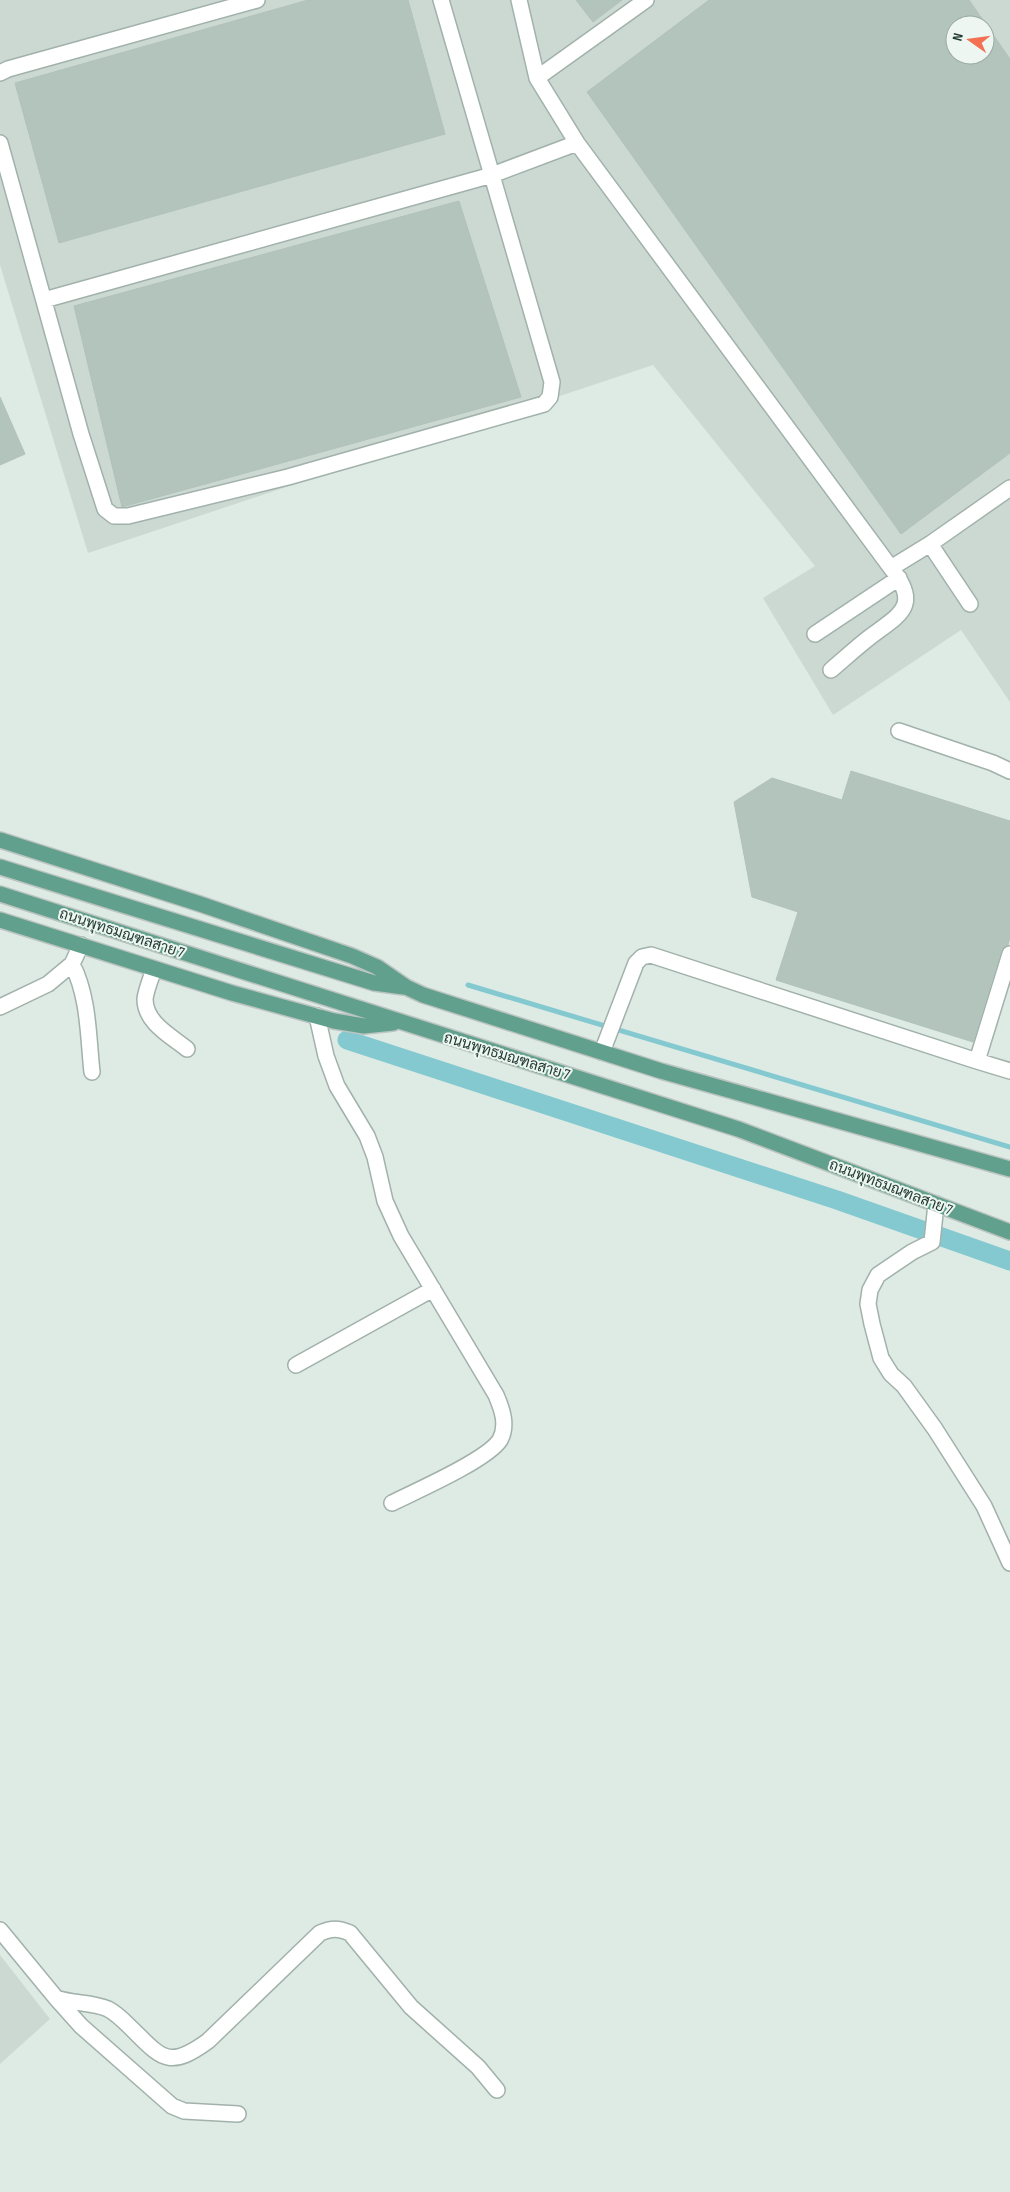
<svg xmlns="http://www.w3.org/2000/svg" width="1010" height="2192" font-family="'Sofia Sans Condensed',Sarabun,sans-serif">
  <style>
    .built { fill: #ccd9d2; fill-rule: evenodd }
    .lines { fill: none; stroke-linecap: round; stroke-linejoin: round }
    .stream { stroke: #84c9d0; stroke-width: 5 }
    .canal { stroke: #84c9d0; stroke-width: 19 }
    .building { fill: #b3c4bc; stroke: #b0c3ba; fill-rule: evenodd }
    .minor-casing { stroke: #a1b1ab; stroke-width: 18 }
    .major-casing { stroke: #bcc4c1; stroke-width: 18 }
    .minor { stroke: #fff; stroke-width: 15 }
    .major { stroke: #61a08c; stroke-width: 15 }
    .labels { text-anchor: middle; stroke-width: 4; stroke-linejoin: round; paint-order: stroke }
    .street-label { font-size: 15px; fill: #1f3931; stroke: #eef6f2 }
  </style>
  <rect width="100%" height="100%" fill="#deeae4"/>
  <path class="built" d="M0,0H1010V702L961,630L833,715L763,598L815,566L653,365L88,553L0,265ZM955,25H985V55H955Z
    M0,1955L50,2019L0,2064Z"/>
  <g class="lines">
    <path class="stream" d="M468,985L1010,1147"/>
    <path class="canal" d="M347,1040L837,1200L1010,1261"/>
  </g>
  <path class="building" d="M308,0H408L445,134L59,243L15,83Z
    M576,0H622L593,22Z
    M709,0H969L1010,59V453L901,534L587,92ZM955,25H985V55H955Z
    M459,201L521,397L122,507L74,306Z
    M0,397L25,454L0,465Z
    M851,771L1010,821V937L1008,945L1001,951L973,1042L776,980L798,912L752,897L734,802L772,778L842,800Z"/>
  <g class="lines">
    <defs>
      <path id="minor" d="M519,0L537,78L577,143L891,568L930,544L1010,488
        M0,73L8,69L257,0
        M537,78L646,0
        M0,143L81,434L105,509L114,516H128L288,477L544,404L550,397L552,382L441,0
        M44,300L492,175L577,143
        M930,544L970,604
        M815,634L899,578
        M831,670C844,659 857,647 870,637C899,615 922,606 891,568
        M899,731L993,763L1010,771
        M1010,954L977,1061L1010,1071
        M72,964C89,997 88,1036 92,1072
        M154,969C151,978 146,990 145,999C145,1023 171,1036 187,1049
        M0,1007L48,984L72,964L81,945
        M317,1016L326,1056L337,1086L367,1136L375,1157L385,1201L401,1236L496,1395C502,1409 508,1425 500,1440C487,1460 416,1491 392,1503
        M602,1052L636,963L642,957L651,955L977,1061
        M936,1204L932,1242L912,1252L878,1275L870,1290L868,1304L872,1324L881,1358L891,1374L904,1386L935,1429L984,1506L1010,1563
        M296,1365L433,1289
        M0,1930L56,1998C73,2004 92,2002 108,2009C116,2013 123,2020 129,2026C161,2057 167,2071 208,2041L320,1933C332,1928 338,1928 350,1933L411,2007L478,2067L497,2090
        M56,1998L81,2026L172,2106L184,2111L238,2114"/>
      <path id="major" d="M0,840L200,904L352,956L377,967L406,987L423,995L661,1071L1010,1169
        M0,867L374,983L404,987
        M0,894L738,1129L1010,1232
        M0,920L232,993L334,1021L364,1026L393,1023"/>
    </defs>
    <use href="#minor" class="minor-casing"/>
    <use href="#major" class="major-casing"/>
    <use href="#minor" class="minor"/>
    <use href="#major" class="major"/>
  </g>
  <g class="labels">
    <g class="street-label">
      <text transform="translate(122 933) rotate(18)" y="5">ถนนพุทธมณฑลสาย 7</text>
      <text transform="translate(507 1056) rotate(17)" y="5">ถนนพุทธมณฑลสาย 7</text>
      <text transform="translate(891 1187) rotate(21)" y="5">ถนนพุทธมณฑลสาย 7</text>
    </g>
  </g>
  <g transform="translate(970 40) rotate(284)"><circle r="24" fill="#eef6f2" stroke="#9baaa5"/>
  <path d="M0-4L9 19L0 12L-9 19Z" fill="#f37152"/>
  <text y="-8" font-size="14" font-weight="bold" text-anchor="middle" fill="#1f3931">N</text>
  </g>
</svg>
